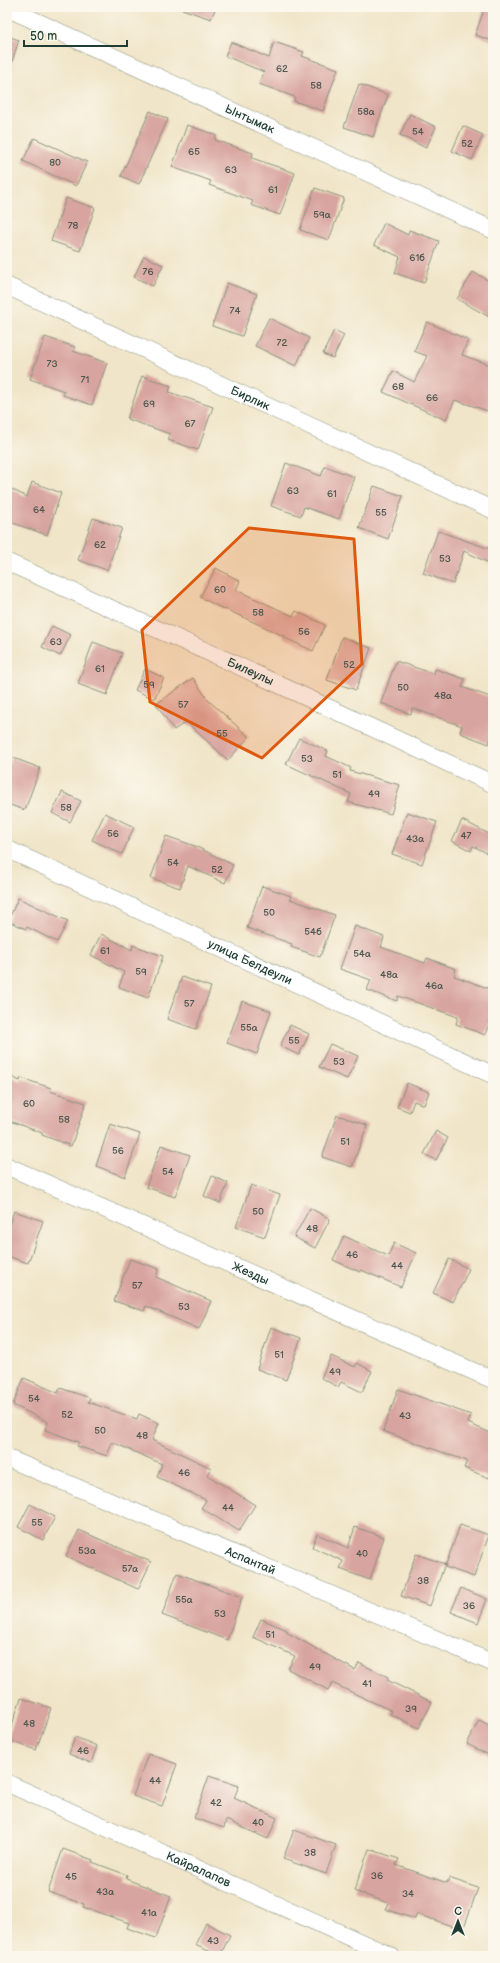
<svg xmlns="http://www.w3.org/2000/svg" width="500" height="1963" font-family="'Balsamiq Sans',sans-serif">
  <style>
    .building { fill: #d8a49f }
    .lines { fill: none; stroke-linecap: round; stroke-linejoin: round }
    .minor-casing { stroke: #88917e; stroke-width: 18 }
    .minor { stroke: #fff; stroke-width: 17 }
    .marked { fill: #de580e; fill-opacity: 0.2; stroke: #de580e; stroke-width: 3; stroke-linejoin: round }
    .labels { text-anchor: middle; stroke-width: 3; stroke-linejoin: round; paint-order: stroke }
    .number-label { font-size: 10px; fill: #4d574f }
    .street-label { font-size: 12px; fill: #1f3d34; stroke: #fbf7ec }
  </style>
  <rect width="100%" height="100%" fill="#fbf7ec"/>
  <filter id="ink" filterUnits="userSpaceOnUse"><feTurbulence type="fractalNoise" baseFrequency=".025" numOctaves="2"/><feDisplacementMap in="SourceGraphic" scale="8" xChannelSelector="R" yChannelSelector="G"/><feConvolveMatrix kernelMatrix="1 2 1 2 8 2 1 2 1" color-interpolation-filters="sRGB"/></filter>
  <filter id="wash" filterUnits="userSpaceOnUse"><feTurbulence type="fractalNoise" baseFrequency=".012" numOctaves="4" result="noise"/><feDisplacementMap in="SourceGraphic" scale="16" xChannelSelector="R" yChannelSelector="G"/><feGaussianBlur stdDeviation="0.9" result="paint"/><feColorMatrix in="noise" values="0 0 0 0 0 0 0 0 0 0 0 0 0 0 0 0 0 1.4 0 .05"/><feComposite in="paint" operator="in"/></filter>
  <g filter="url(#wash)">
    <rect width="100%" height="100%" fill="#f0e5c8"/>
    <g id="blocks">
      <path class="building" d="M182,7H216L211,19L182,9Z
        M485,7H493V41L475,35Z
        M7,36L19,40L9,71L7,70Z
        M231,42L269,58L274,42L304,52L302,56L338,69L323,111L294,101L295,97L259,84L264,72L225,56Z
        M359,84L388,95L373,137L344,127Z
        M150,111L168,119L139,184L121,176Z
        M410,114L436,127L426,148L400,135Z
        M187,125L216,135L215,140L253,153L252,158L295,173L280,215L251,205L253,201L209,185L211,181L172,167Z
        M463,126L483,135L472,160L452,151Z
        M34,138L87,162L76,186L23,161Z
        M315,188L344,198L329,240L300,230Z
        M66,198L95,208L80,251L51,241Z
        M384,223L408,235L409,230L439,241L424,283L395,273L400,257L374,245Z
        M144,256L163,265L153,286L134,277Z
        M473,272L493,283V319L457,299Z
        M227,283L257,294L242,336L212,326Z
        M269,318L309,338L296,366L255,346Z
        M427,322L468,340L462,355L493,366V396L488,411L455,400L446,420L383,392L393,371L414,382L427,356L414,351Z
        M334,330L344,335L333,358L323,354Z
        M45,337L75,347L73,351L107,363L92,405L63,395L64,391L30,379Z
        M142,376L171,386L169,392L213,407L198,450L168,440L170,434L127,419Z
        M286,463L321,476L325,466L354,477L339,519L304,507L301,516L271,506Z
        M32,482L61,493L47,535L7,521V487L27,497Z
        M374,486L403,496L388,539L359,528Z
        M93,518L122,528L107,570L78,560Z
        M438,531L493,550V565L464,551L453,584L423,573Z
        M216,568L240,581L236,590L293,616L296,611L325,625L313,651L283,637L284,636L225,609V610L200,597Z
        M52,626L71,635L60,656L42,647Z
        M342,637L371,648L356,690L327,680Z
        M93,642L122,653L107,695L78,684Z
        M396,661L434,674L435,669L465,679L462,687L493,698V733L489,744L460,733L462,726L412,708L411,714L381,703Z
        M145,669L164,678L154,699L135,690Z
        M193,678L208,700L249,737L228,760L186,722L174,730L156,704Z
        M299,738L328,751L326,756L351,768L350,771L400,785L391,814L348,802L351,794L286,764Z
        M11,757L40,768L25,810L7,804V769Z
        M62,792L81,801L70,822L52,813Z
        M407,812L437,822L422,864L392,854Z
        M105,813L134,827L122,854L92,840Z
        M462,820L493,836V856L473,846L471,851L452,841Z
        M166,836L195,846L233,865L225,883L188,866L180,888L151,878Z
        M262,886L291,896L290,899L335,915L320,957L291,947L292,944L247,928Z
        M18,898L68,921L57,942L27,927L26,929L8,921Z
        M355,926L384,937L381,947L425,963L427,958L456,969L454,976L493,990V1012L485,1035L456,1024L458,1017L398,996L397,1001L367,990L371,980L340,969Z
        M101,934L132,950L133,945L163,956L148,998L119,987L124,972L91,955Z
        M182,977L211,987L196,1029L167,1019Z
        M242,1001L271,1011L257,1054L227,1043Z
        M290,1025L309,1034L299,1055L280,1046Z
        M330,1044L358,1056L347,1079L319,1067Z
        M7,1075L20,1081L21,1078L51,1088L50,1091L86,1103L71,1146L42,1135V1133L7,1120Z
        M407,1083L429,1092L424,1105L414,1101L410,1112L397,1107Z
        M337,1115L367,1125L352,1167L322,1157Z
        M110,1124L140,1134L125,1177L96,1166Z
        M436,1131L448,1138L436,1160L424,1154Z
        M161,1145L190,1155L175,1197L146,1187Z
        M212,1176L228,1183L220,1203L204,1196Z
        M251,1185L280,1195L265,1237L236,1227Z
        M310,1208L330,1219L315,1248L294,1237Z
        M14,1211L43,1221L28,1263L7,1256V1230Z
        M344,1236L388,1256L394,1243L416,1253L401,1287L361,1270L360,1272L333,1260Z
        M130,1259L159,1269L156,1277L211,1301L199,1329L146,1306L144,1311L114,1301Z
        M449,1259L469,1269L453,1302L433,1293Z
        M271,1327L301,1338L286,1380L257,1369Z
        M331,1356L355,1367L357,1363L372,1371L362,1392L341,1382L338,1387L321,1378Z
        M24,1378L58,1393L60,1388L90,1398L88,1402L137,1419L139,1414L159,1423L152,1440L211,1468L207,1475L255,1505L239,1531L201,1508L206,1500L157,1477L162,1464L112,1442L107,1456L77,1446L79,1442L45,1430L48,1422L13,1405Z
        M398,1389L471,1415L468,1423L493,1434V1468L489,1478L464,1468L467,1461L383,1431Z
        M30,1504L55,1517L43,1540L18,1527Z
        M460,1525L489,1535L474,1577L445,1567Z
        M355,1527L384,1537L370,1580L340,1569L343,1561L312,1547L317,1534L348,1548Z
        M79,1530L151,1562L138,1589L66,1556Z
        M416,1554L445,1564L430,1606L401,1596Z
        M177,1573L242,1597L227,1640L162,1615Z
        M461,1588L487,1599L478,1623L451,1612Z
        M261,1619L287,1630L286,1632L355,1670L359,1663L388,1677L387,1680L432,1702L419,1728L390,1714L392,1711L332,1683L328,1690L288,1669L295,1656L253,1637Z
        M21,1698L51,1708L36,1750L7,1740Z
        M479,1720L493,1727V1757L467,1744Z
        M75,1737L97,1746L91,1763L69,1754Z
        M148,1754L177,1764L162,1806L133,1796Z
        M209,1776L239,1786L234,1798L277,1818L268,1839L226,1820L224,1828L194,1818Z
        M294,1830L336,1845L326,1874L283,1859Z
        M63,1849L93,1860L92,1862L127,1875L126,1879L171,1896L156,1938L127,1928L129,1923L83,1907L84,1904L48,1892Z
        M369,1849L399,1859L396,1865L447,1883L449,1878L478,1888L463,1930L417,1914L415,1919L385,1909L388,1903L354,1891Z
        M206,1923L230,1935L220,1956L195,1945Z"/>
    </g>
  </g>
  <g filter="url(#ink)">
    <use href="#blocks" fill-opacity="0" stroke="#88917e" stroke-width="1"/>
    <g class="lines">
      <defs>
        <g id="minor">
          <path id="s1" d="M7,8L493,230"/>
          <path id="s2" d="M7,286L493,510"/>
          <path id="s3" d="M7,562L228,661L493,784"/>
          <path id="s4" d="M7,849L493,1075"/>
          <path id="s5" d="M7,1166L493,1380"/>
          <path id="s6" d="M7,1458L493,1663"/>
          <path id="s7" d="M7,1783L391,1956"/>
        </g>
      </defs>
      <use href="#minor" class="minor-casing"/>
      <use href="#minor" class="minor"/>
    </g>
  </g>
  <path class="marked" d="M249,528L354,539L362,664L262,758L150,702L142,630Z"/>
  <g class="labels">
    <g class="number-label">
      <text x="282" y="72">62</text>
      <text x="316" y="89">58</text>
      <text x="366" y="115">58а</text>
      <text x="418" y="135">54</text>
      <text x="467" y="147">52</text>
      <text x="194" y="155">65</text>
      <text x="55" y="166">80</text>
      <text x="231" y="173">63</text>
      <text x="273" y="193">61</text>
      <text x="322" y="218">59а</text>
      <text x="73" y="229">78</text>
      <text x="417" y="261">61б</text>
      <text x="148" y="275">76</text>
      <text x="235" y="314">74</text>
      <text x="282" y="346">72</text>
      <text x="52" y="367">73</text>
      <text x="85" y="383">71</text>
      <text x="398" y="390">68</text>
      <text x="432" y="401">66</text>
      <text x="149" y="407">69</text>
      <text x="190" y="427">67</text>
      <text x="293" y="494">63</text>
      <text x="332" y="497">61</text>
      <text x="39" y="513">64</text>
      <text x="381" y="516">55</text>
      <text x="100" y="548">62</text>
      <text x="445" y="562">53</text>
      <text x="220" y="593">60</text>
      <text x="258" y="616">58</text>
      <text x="304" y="635">56</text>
      <text x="56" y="645">63</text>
      <text x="349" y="668">52</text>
      <text x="100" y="672">61</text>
      <text x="149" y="688">59</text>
      <text x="403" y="691">50</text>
      <text x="443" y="699">48а</text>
      <text x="183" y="708">57</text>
      <text x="222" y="737">55</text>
      <text x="307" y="762">53</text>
      <text x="337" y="778">51</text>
      <text x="374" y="797">49</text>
      <text x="66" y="811">58</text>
      <text x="113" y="837">56</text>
      <text x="466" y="839">47</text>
      <text x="415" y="842">43а</text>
      <text x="173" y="866">54</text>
      <text x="217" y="873">52</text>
      <text x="269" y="916">50</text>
      <text x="313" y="935">54б</text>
      <text x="105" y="954">61</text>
      <text x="362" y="957">54а</text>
      <text x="141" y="975">59</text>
      <text x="389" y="978">48а</text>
      <text x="434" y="989">46а</text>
      <text x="189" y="1007">57</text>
      <text x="249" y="1031">55а</text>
      <text x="294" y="1044">55</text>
      <text x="339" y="1065">53</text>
      <text x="29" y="1107">60</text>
      <text x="64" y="1123">58</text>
      <text x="345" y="1145">51</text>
      <text x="118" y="1154">56</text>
      <text x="168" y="1175">54</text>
      <text x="258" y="1215">50</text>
      <text x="312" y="1232">48</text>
      <text x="352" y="1258">46</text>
      <text x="397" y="1269">44</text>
      <text x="137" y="1289">57</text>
      <text x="184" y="1310">53</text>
      <text x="279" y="1358">51</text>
      <text x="335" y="1375">49</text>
      <text x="34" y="1402">54</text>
      <text x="67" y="1418">52</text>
      <text x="405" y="1419">43</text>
      <text x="100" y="1434">50</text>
      <text x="142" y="1439">48</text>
      <text x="184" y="1476">46</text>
      <text x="228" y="1511">44</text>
      <text x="37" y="1526">55</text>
      <text x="87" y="1554">53а</text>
      <text x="362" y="1557">40</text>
      <text x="130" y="1572">57а</text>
      <text x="423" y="1584">38</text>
      <text x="184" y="1603">55а</text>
      <text x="469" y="1609">36</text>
      <text x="220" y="1617">53</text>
      <text x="270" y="1638">51</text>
      <text x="315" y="1670">49</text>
      <text x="367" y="1687">41</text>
      <text x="411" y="1712">39</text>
      <text x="29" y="1727">48</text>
      <text x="83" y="1754">46</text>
      <text x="155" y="1784">44</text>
      <text x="216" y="1806">42</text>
      <text x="258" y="1826">40</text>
      <text x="310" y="1856">38</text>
      <text x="377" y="1879">36</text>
      <text x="71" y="1880">45</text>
      <text x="105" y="1895">43а</text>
      <text x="408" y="1897">34</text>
      <text x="149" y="1916">41а</text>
      <text x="213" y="1944">43</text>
    </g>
    <g class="street-label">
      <text dy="4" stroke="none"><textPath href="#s1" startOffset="267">Ынтымак</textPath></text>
      <text dy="4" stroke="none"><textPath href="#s2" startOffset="268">Бирлик</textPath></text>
      <text dy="4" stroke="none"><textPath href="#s3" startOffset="267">Билеулы</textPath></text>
      <text dy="4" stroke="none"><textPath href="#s4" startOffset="268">улица Белдеули</textPath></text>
      <text dy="4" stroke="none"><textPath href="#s5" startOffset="266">Жезды</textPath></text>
      <text dy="4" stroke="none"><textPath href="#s6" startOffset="264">Аспантай</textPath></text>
      <text dy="4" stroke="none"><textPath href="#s7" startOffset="210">Кайралапов</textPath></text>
    </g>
  </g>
  <rect width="500" height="1963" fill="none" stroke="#fbf7ec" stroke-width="24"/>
  <g transform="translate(458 1921)" stroke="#fbf7ec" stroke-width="3" paint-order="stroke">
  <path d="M0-3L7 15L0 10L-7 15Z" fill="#1f3d34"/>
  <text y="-6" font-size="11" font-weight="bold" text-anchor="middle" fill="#1f3d34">С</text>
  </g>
  <path d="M24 40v6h103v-6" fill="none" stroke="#1f3d34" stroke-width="2"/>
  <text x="30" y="40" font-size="12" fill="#1f3d34" stroke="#fbf7ec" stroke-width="3" paint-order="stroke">50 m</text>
</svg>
